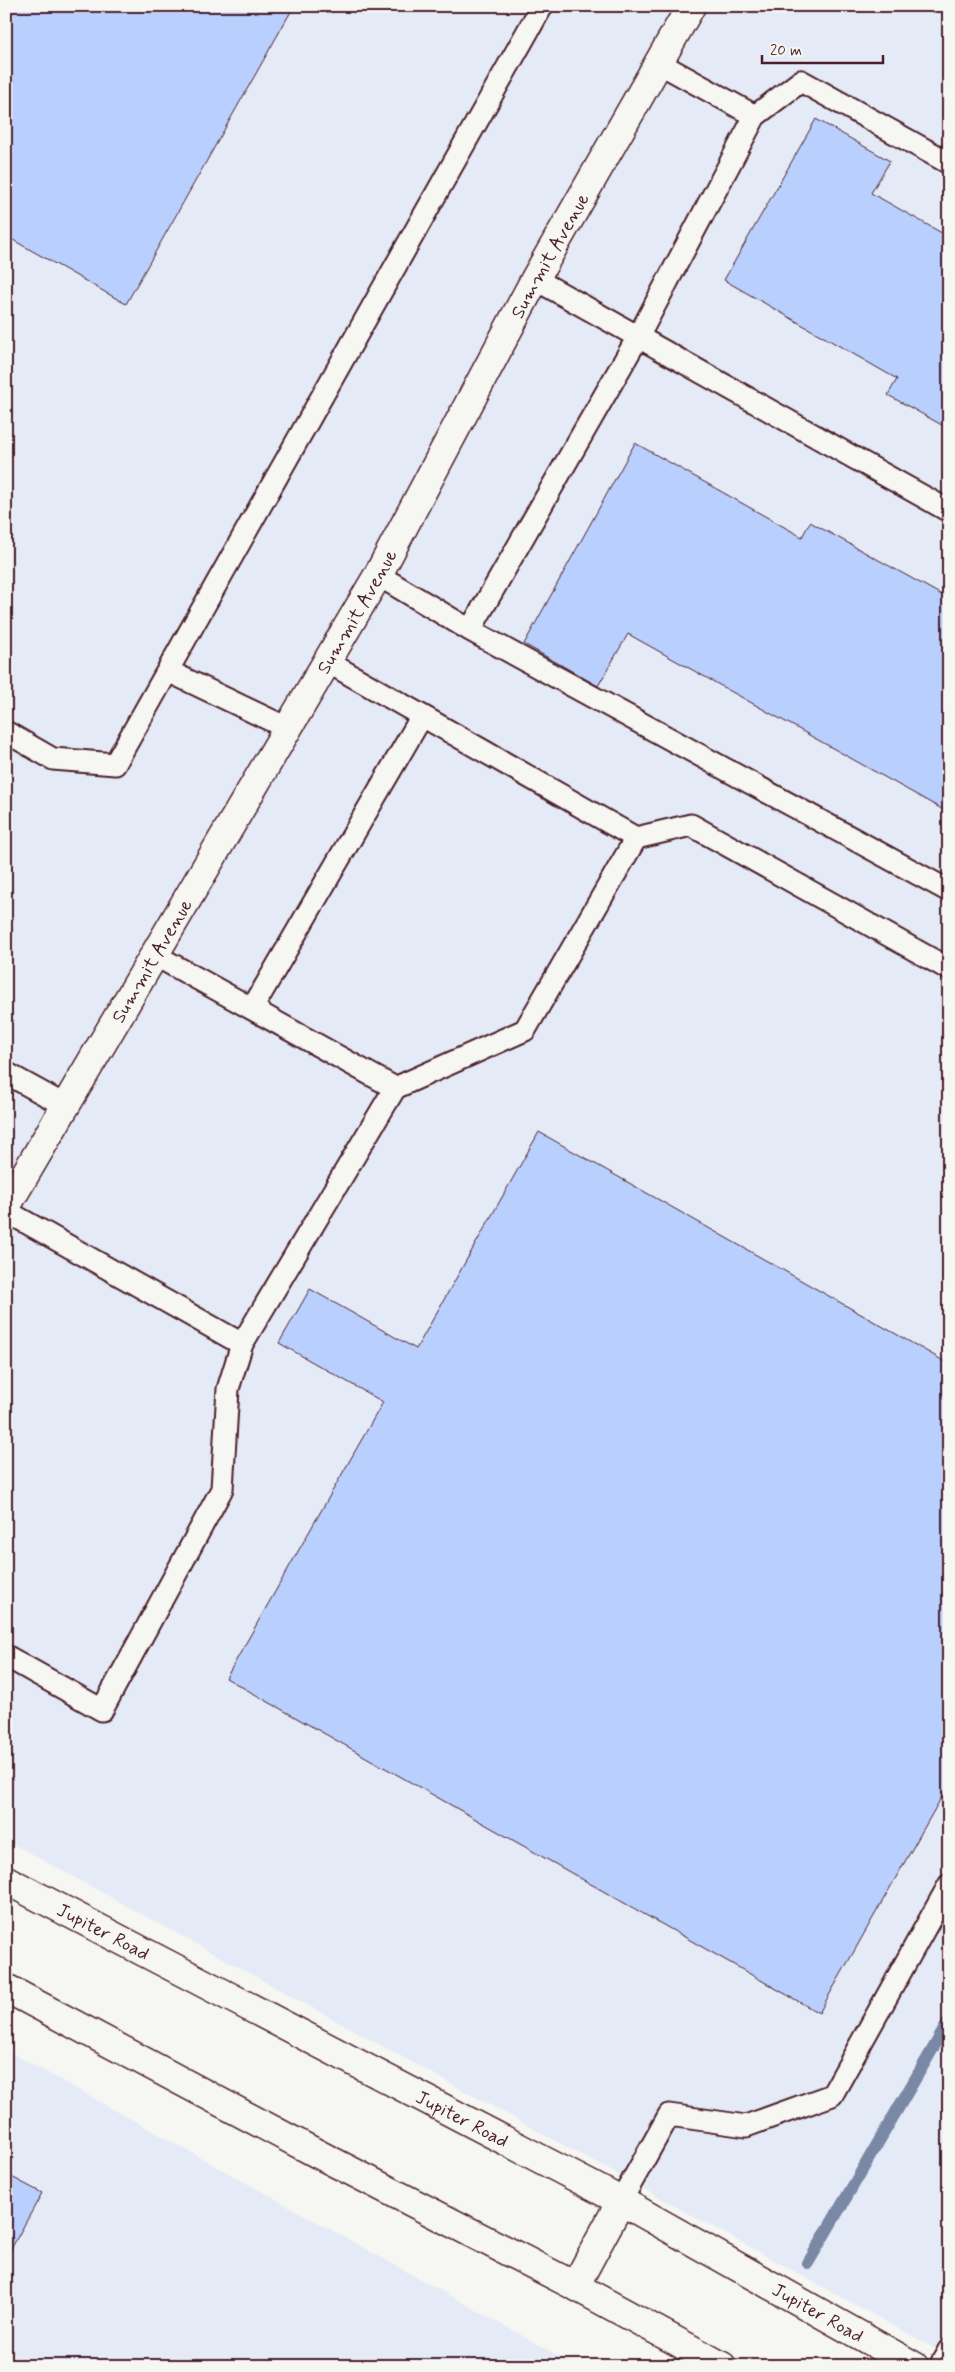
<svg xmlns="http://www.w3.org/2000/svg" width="955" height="2372" font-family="Mynerve,sans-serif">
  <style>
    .built { fill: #e4eaf6 }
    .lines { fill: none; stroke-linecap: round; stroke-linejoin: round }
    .stream { stroke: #7988a5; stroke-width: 12 }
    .building { fill: #b9cffe; stroke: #4a1f2b }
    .lane-casing { stroke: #4a1f2b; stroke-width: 25 }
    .street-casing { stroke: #4a1f2b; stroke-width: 31 }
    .secondary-casing { stroke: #4a1f2b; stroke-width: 31 }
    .lane { stroke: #f6f6f2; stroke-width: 21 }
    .street { stroke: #f6f6f2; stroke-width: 28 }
    .secondary { stroke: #f6f6f2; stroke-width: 28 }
    .labels { text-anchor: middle; stroke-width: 4.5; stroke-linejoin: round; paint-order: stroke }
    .street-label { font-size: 19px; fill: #4a1f2b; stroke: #f6f6f2 }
  </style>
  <rect width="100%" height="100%" fill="#f6f6f2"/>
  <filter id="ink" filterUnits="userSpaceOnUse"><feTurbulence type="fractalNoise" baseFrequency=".02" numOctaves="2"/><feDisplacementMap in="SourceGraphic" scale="10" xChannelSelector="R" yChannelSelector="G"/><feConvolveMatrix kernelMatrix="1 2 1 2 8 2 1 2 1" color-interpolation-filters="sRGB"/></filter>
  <g filter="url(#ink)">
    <path class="built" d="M6,6H949V2356L6,1840Z
      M6,2050L577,2366H6Z"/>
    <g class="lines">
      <path class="stream" d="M808,2263L949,2021"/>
    </g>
    <path class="building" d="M6,6H294L126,304L6,236Z
      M816,119L890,161L871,193L949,237V429L888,395L897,379L724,280Z
      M635,443L802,537L810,522L949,599V813L628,634L598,686L524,644Z
      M539,1132L949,1364V1784L819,2013L226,1678L383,1402L279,1343L310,1289L416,1349Z
      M6,2174L42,2193L6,2258Z"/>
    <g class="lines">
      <defs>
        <path id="lane" d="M659,63L755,116L801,81L949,163
          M535,279L949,511
          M378,575L470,630L949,891
          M470,630L638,337L755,116
          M326,661L636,838L691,825L949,969
          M168,671L287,728
          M6,732L53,759L115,764L542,6
          M153,954L395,1088
          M252,1009L422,716
          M6,1073L64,1105
          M6,1211L242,1344
          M6,1656L102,1710L222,1489L228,1389L242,1344L395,1088L525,1030L636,838
          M621,2201L669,2115L746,2126L832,2095L949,1885
          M940,2366L949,2350"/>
        <g id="street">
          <path id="s1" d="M6,1207L378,575L535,279L691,6"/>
        </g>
        <g id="secondary">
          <path id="s2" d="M6,1880L621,2201L914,2366"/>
          <path d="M6,1988L316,2153L575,2286L722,2366"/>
          <path d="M575,2286L621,2201"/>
        </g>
      </defs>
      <use href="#lane" class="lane-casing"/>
      <use href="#street" class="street-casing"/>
      <use href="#secondary" class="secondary-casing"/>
      <use href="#lane" class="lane"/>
      <use href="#street" class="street"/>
      <use href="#secondary" class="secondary"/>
    </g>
  </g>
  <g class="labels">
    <g class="street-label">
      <text dy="7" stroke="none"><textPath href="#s1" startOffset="1096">Summit Avenue</textPath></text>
      <text dy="7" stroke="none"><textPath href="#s1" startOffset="691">Summit Avenue</textPath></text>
      <text dy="7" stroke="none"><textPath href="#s1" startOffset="286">Summit Avenue</textPath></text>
      <text dy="7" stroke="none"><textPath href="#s2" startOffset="110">Jupiter Road</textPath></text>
      <text dy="7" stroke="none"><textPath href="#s2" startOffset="515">Jupiter Road</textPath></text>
      <text dy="7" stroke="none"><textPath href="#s2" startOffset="920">Jupiter Road</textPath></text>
    </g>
  </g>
  <rect width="955" height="2372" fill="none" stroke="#f6f6f2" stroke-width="25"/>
  <rect x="12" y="12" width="930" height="2347" fill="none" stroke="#4a1f2b" stroke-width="2" filter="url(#ink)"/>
  <path d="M762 55v8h121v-8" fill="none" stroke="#4a1f2b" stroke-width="2.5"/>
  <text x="770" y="55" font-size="15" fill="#4a1f2b" stroke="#f6f6f2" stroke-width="4" paint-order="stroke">20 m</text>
</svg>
